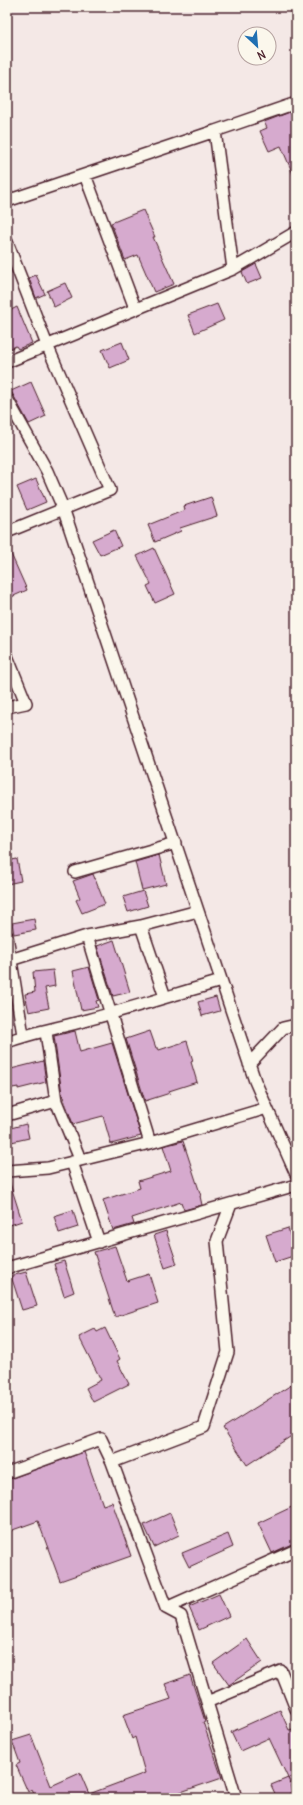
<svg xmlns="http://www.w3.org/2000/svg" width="303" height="1805" font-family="Delius,sans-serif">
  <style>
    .building { fill: #d6aace; stroke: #4a1f2b }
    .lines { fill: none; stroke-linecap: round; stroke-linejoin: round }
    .minor-casing { stroke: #4a1f2b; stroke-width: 14 }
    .minor { stroke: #fbf7ec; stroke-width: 11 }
  </style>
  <rect width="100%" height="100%" fill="#f4e8e6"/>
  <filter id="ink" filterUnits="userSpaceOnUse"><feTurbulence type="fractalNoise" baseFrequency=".025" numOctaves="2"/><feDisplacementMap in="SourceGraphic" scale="8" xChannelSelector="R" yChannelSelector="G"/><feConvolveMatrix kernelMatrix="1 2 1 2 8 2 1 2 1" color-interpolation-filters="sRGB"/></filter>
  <g filter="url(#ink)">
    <path class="building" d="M290,112L296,125V143L293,145L296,152V181L281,146L269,151L260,131L267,128L264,122Z
      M143,210L155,237H153L174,284L154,292L138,255L125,260L111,223Z
      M256,264L262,278L247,284L242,272Z
      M36,275L45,294L36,298L29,278Z
      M65,283L72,298L54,307L47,291Z
      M217,304L224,320L195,333L188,315Z
      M17,307L32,343L18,349L16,346L7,350V312Z
      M122,342L129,360L110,368L102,350Z
      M31,382L46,416L29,424L11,391Z
      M36,479L46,502L27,510L17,487Z
      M211,497L217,516L180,528L181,531L155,542L148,525L185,510L184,506Z
      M114,530L121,546L100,555L92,540Z
      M7,545L27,590L7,599Z
      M154,548L175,594L155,603L147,586L151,584L137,556Z
      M159,855L166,884L142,890L135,862Z
      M17,859L21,881L7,884V861Z
      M93,874L105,904L82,913L76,900L80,898L73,881Z
      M143,891L148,906L128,912L123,897Z
      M34,919L36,930L14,934L12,923Z
      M114,940L130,992L113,996L97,946Z
      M89,967L99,1000L96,1001L98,1007L81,1010L73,971Z
      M53,970L55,986L45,988L49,1008L29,1012L25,994L35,992L33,972Z
      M216,997L220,1011L202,1016L198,1002Z
      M75,1031L80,1052L112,1043L141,1136L111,1144L103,1116L73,1124L62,1094L54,1036Z
      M150,1031L156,1048H158L159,1050L187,1041L193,1061L191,1062L197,1082L169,1091L170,1093L145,1101L126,1039Z
      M43,1061L46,1082L18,1089V1087L7,1089V1070Z
      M26,1124L29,1138L7,1143V1129Z
      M183,1141L201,1196H200L202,1205L184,1210L181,1202L132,1218L134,1224L113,1230L103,1200L140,1188L138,1181L171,1171L163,1146Z
      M7,1180H9L22,1221L7,1226Z
      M73,1210L78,1227L59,1233L54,1216Z
      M288,1228L296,1255L275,1262L266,1235Z
      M166,1231L177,1264L165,1268L154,1235Z
      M115,1246L127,1281L149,1274L158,1303L115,1317L94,1252Z
      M64,1261L74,1292L64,1296L54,1264Z
      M26,1272L37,1306L22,1310L11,1276Z
      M105,1328L120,1359L117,1361L129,1384L93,1402L86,1388L101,1380L79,1337L95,1329L97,1332Z
      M296,1382V1433L247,1465L223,1428Z
      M84,1452L103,1505L112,1502L131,1556L60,1581L38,1521L7,1532V1480Z
      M296,1505V1542L272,1553L258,1523Z
      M170,1513L179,1535L154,1547L144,1525Z
      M228,1534L233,1547L189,1567L182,1553Z
      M219,1594L229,1616L199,1630L189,1607Z
      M247,1639L262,1662L229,1685L213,1663Z
      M190,1675L205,1721L203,1722L222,1778L163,1798H36L32,1790L28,1792L16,1765L20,1763L12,1741L31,1735L51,1786L80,1773L89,1794L145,1773L135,1737L132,1739L123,1715L171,1699L165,1684Z
      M280,1710L289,1730L292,1729L296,1737V1795L269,1738L240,1751L231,1732Z
      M288,1778L296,1798H277L271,1785Z"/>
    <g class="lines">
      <defs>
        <path id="minor" d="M215,131L296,103
          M85,175L135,308
          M7,201L215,131L233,269
          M7,242L47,345L110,490L7,532
          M7,362L233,269L296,232
          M7,399L47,471L63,508L255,1081L296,1174
          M7,656L26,703L7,707
          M75,872L176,843
          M141,926L165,997
          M7,936L23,1035
          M87,936L150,1143
          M7,961L87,936L141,926L198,911
          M46,1032L56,1101L80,1159
          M7,1042C33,1032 60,1028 87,1020C132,1008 176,994 221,981
          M249,1064L283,1028L296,1025
          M7,1115L56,1101
          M72,1162L99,1242
          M7,1171L48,1168L150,1143L267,1108
          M7,1268L296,1185
          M112,1462L204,1427L228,1352L217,1241L231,1204
          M7,1473L101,1439L112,1462L166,1608L181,1616L236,1798
          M166,1608L296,1550
          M207,1702L281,1671L296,1709"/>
      </defs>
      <use href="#minor" class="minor-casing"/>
      <use href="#minor" class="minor"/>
    </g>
  </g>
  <rect width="303" height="1805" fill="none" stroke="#fbf7ec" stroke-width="24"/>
  <rect x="12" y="12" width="279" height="1781" fill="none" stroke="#4a1f2b" stroke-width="1.5" filter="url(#ink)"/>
  <g transform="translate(257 46) rotate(154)"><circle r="19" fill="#fbf7ec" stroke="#b4a19f"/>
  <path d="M0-3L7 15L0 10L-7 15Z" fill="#1f6fb2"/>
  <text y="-6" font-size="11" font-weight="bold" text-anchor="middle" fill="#4a1f2b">N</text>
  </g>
</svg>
